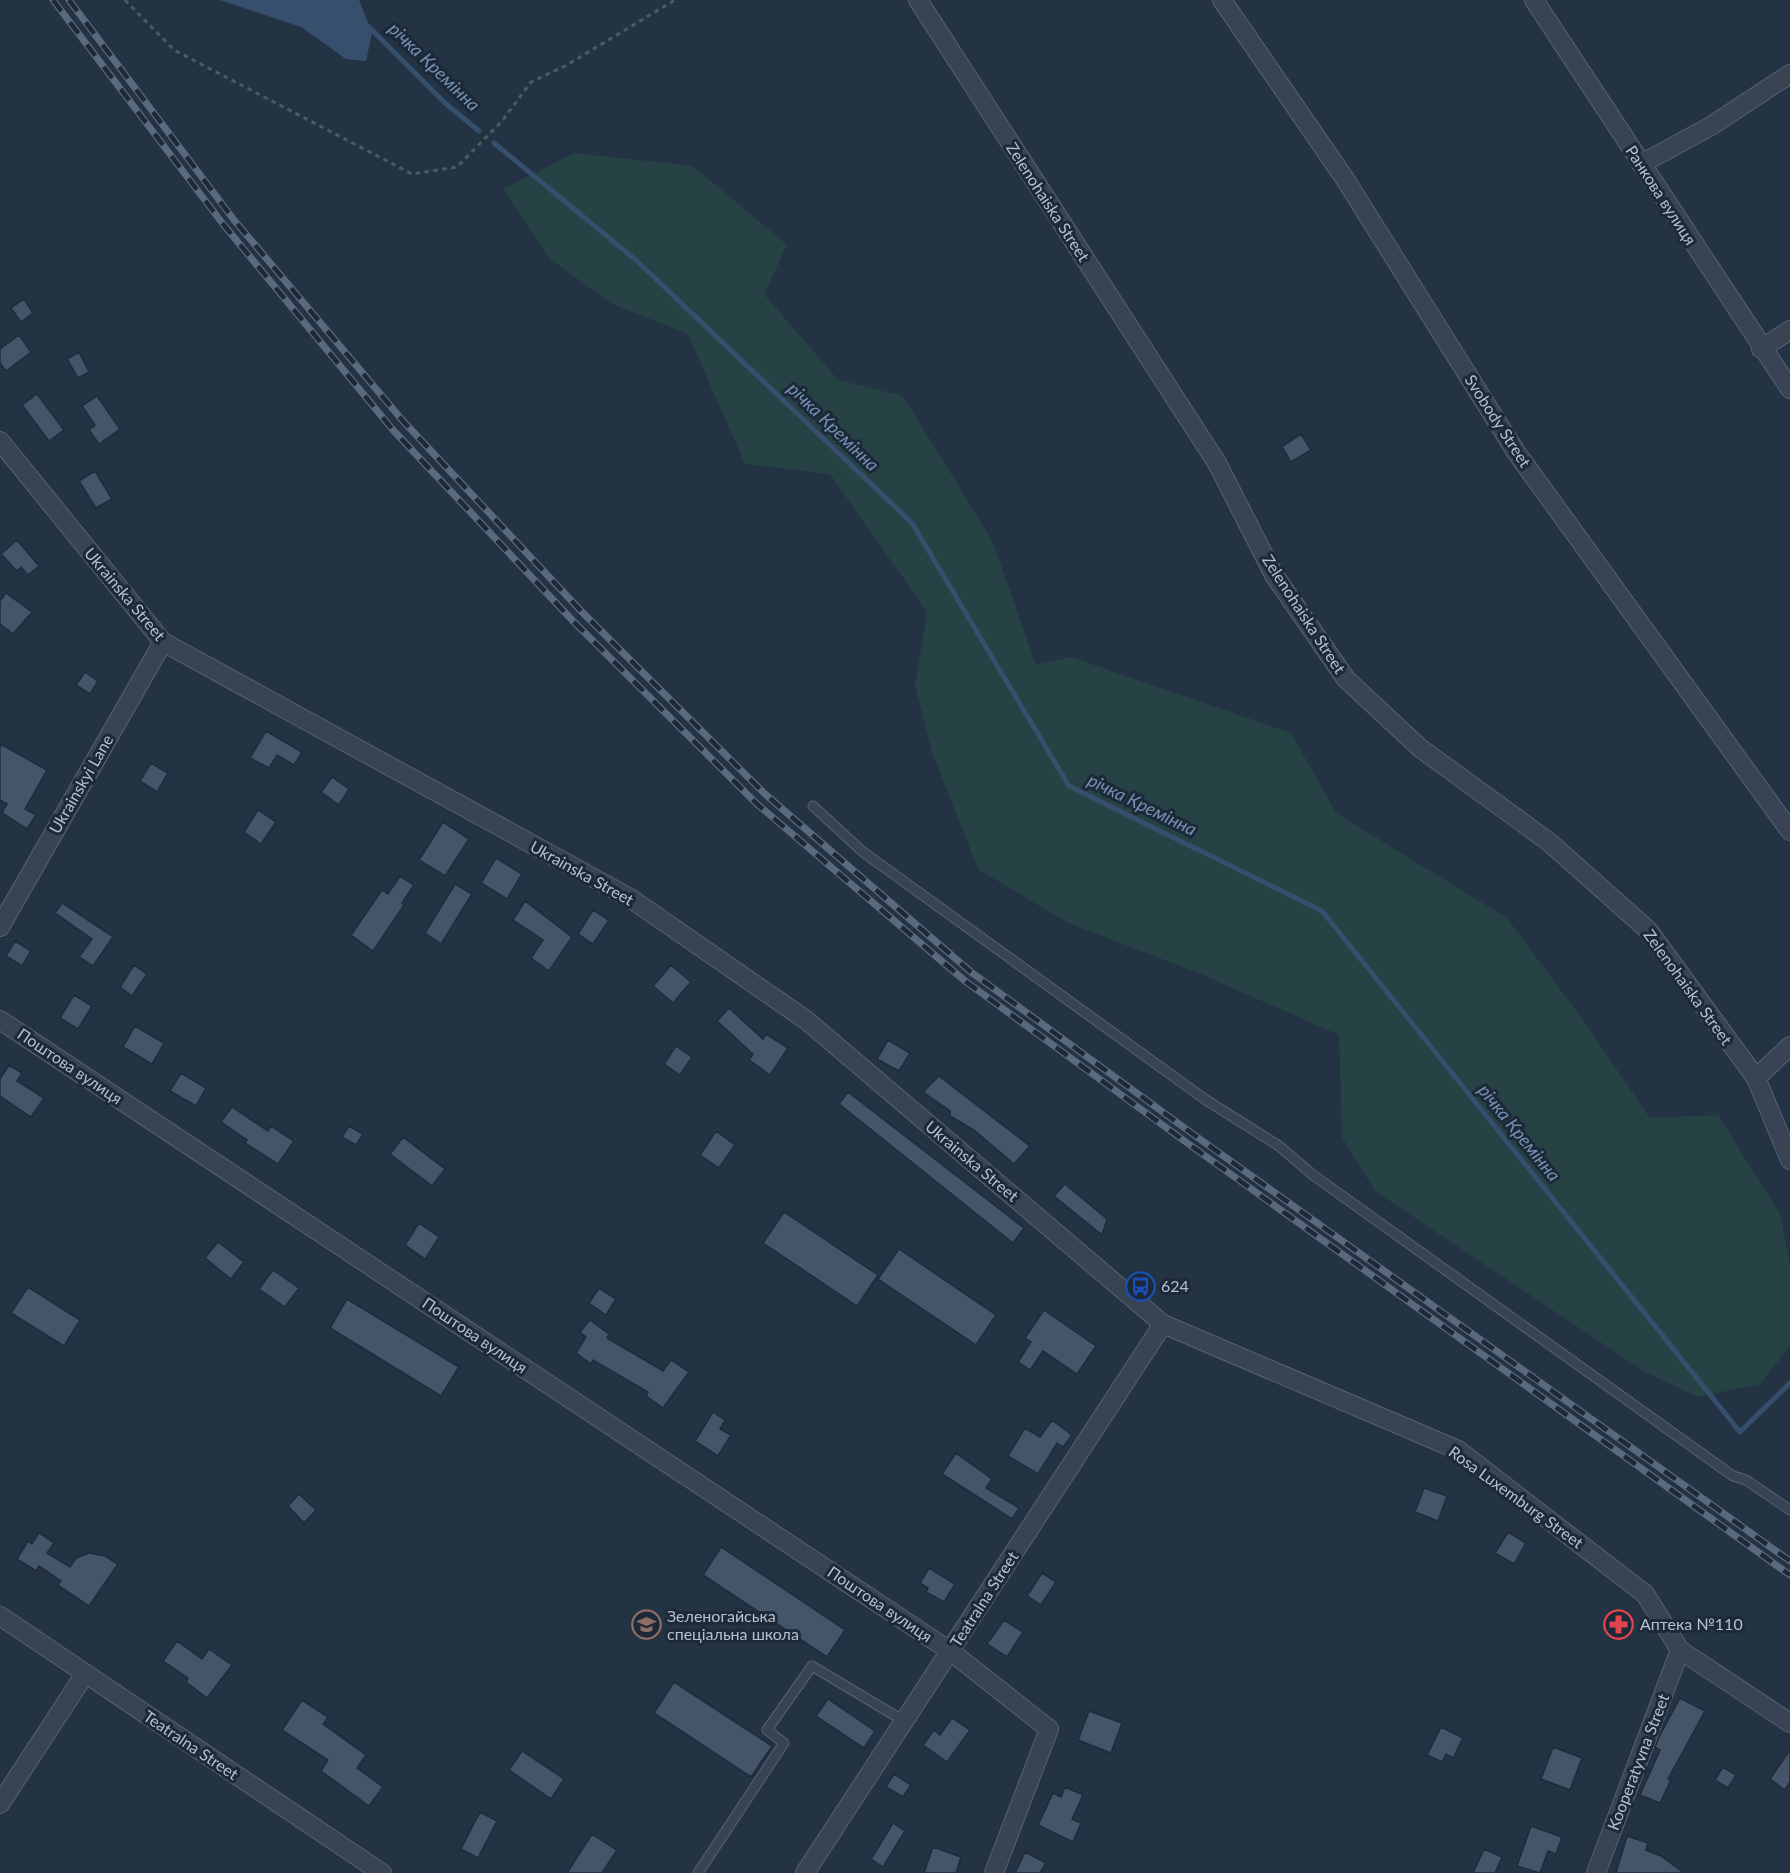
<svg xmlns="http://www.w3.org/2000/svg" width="1790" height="1873" font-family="Lato,sans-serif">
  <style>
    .green { fill: #264245 }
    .water { fill: #364f6d }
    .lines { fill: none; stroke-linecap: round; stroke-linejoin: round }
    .stream { stroke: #364f6d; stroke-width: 5 }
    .building { fill: #455569; stroke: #1f2b3b; stroke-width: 1.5 }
    .service-casing { stroke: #576271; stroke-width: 11 }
    .minor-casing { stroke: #576271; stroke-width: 20 }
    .path { stroke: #445f61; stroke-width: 3; stroke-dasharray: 4.5 4.5; stroke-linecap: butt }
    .service { stroke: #384453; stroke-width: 9 }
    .minor { stroke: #384453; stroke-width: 18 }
    .rail-casing { stroke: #5a697b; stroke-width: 7 }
    .rail { stroke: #1d2939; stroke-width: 4.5; stroke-dasharray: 14; stroke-linecap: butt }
    .labels { text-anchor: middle; stroke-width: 6; stroke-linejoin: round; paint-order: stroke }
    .street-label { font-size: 16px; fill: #b6c0cd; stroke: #1d2939 }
    .poi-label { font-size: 16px; fill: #b6c0cd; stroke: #1d2939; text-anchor: start }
    .water-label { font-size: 18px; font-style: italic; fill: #7391b3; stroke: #1d2939 }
  </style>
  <rect width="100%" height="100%" fill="#243344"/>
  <path class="green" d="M574,153L693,166L787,245L764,294L838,380L903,396L992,540L1036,665L1071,657L1291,733L1336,813L1507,918L1583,1020L1650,1118L1718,1115L1780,1214L1790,1265V1346L1760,1384L1698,1397L1645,1372L1375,1191L1342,1137L1339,1035L1201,974L1068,923L978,869L933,755L915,686L927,612L830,474L745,464L688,334L612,304L550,259L503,189Z"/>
  <path class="water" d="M220,0H359L372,33L366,61L346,59L301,27Z"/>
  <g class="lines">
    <path class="stream" d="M367,25L446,104L479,131
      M494,143L637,261L912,523L1069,786L1322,911L1740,1432L1790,1383"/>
  </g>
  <path class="building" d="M24,299L33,313L21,322L11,308Z
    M19,335L31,352L6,371L0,363V349Z
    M79,352L89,372L78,378L67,359Z
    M37,394L64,430L49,441L22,405Z
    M97,396L120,429L99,444L89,430L95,425L82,406Z
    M1301,434L1311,450L1291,462L1282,447Z
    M95,471L112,499L96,508L79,481Z
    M17,540L39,566L28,575L21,567L17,571L1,554Z
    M6,593L32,612L13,634L0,624V601Z
    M85,672L98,681L90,694L76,685Z
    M266,731L302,752L294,765L277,755L269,768L250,758Z
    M0,744L47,770L25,809L36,815L27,829L2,813L7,804L0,800Z
    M151,763L168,773L157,792L140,781Z
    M332,777L349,789L339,805L321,792Z
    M258,810L276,822L261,844L244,832Z
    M443,822L469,839L445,876L419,860Z
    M496,858L522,874L507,899L481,883Z
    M400,876L414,885L402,903L404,905L373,951L351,935L382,890L388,894Z
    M455,884L472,894L441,944L425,933Z
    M525,901L572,937L549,971L531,958L543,940L513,920Z
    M62,903L113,937L93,966L79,957L92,939L55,913Z
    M593,910L609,920L593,944L578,934Z
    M15,941L31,951L22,966L6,956Z
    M134,965L147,974L132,996L120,987Z
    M671,965L691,982L673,1003L653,986Z
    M74,995L92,1006L78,1029L60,1018Z
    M729,1008L763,1039L766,1034L788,1048L770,1075L749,1060L753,1054L717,1021Z
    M135,1026L164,1043L152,1064L123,1047Z
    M888,1040L910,1053L899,1071L877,1059Z
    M676,1046L692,1057L680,1075L664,1064Z
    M9,1065L22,1073L17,1081L44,1098L31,1117L0,1096V1079Z
    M181,1073L206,1088L196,1106L170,1091Z
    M939,1076L1030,1146L1014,1164L974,1130L950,1116V1111L923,1092Z
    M848,1092L1024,1228L1013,1243L839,1104Z
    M232,1107L268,1131L271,1126L294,1141L278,1164L245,1143L247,1140L221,1122Z
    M349,1126L363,1134L356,1145L342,1137Z
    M716,1131L735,1145L719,1168L700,1155Z
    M403,1137L445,1169L432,1186L390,1154Z
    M1065,1184L1107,1219L1102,1235L1054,1196Z
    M784,1212L878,1275L857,1306L763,1243Z
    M419,1223L439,1237L425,1259L405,1245Z
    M218,1242L244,1262L231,1279L205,1258Z
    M899,1249L996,1315L976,1345L878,1279Z
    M273,1270L299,1288L285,1307L259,1289Z
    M28,1287L80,1320L64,1346L11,1313Z
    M599,1288L616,1299L606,1315L589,1303Z
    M347,1299L459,1367L441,1396L330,1328Z
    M1044,1310L1096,1346L1077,1374L1043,1351L1030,1370L1018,1362L1031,1342L1025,1338Z
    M590,1320L609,1334L607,1338L663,1371L671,1360L689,1372L663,1408L646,1396L648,1392L593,1360L591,1364L576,1353L586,1337L580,1332Z
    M713,1412L725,1420L720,1429L731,1435L718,1456L695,1441Z
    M1052,1420L1072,1435L1063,1447L1057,1443L1038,1474L1008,1456L1025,1428L1040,1437Z
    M956,1453L992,1479L986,1488L1019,1508L1012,1519L942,1474Z
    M1424,1488L1447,1496L1438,1521L1415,1512Z
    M299,1494L316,1510L304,1523L288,1506Z
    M1508,1532L1526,1543L1514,1564L1495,1553Z
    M39,1533L54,1543L47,1553L70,1567L76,1558L89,1553L105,1556L118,1564L89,1606L58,1585L61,1581L39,1566L36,1571L17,1559L28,1541L32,1544Z
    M721,1547L845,1630L827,1657L703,1575Z
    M929,1568L955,1584L944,1602L926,1592L928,1588L920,1583Z
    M1042,1573L1056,1582L1041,1605L1027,1596Z
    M1004,1620L1023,1632L1007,1657L987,1644Z
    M177,1641L202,1659L209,1649L232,1665L207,1698L186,1682L188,1678L163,1661Z
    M674,1682L772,1746L751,1777L654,1713Z
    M1680,1698L1705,1711L1668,1779L1671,1780L1660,1803L1640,1795L1660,1750L1655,1747L1660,1735Z
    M828,1699L875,1731L864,1748L816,1716Z
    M302,1700L328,1717L323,1724L366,1755L357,1768L383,1787L369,1806L321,1771L328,1760L282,1730Z
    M1089,1711L1122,1723L1111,1753L1078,1740Z
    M952,1718L970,1730L947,1762L923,1745L934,1730L940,1735Z
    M1441,1727L1463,1738L1453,1758L1446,1754L1442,1762L1427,1755Z
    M1553,1747L1582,1758L1570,1790L1541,1779Z
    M1790,1750V1782L1785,1790L1770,1779Z
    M522,1751L564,1779L551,1799L509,1770Z
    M1723,1767L1736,1775L1728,1788L1715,1780Z
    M894,1774L911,1785L903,1797L886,1787Z
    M1065,1787L1083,1795L1072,1819L1081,1823L1073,1842L1038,1825L1053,1793L1061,1797Z
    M480,1812L497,1821L478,1858L461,1849Z
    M893,1823L905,1831L883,1867L871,1859Z
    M1531,1826L1562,1837L1556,1854L1548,1851L1540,1873L1517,1866Z
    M592,1834L617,1850L602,1873H567Z
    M1627,1836L1648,1843L1646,1850L1661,1856L1684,1873H1616Z
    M933,1847L961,1857L956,1873H924Z
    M1484,1849L1502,1857L1495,1873H1473Z
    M1025,1852L1046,1863L1040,1873H1015Z"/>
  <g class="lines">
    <defs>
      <path id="service" d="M813,806L863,852L1206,1100L1279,1146L1313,1175L1733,1476L1746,1480L1790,1510
        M698,1873L784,1743L767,1730L812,1666L904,1721"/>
      <path id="minor" d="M918,0L1217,463L1274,575L1346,679L1420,748L1549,842L1648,930L1756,1078L1790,1160
        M1222,0L1345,179L1516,452L1790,831
        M1534,0L1790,389
        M1641,164L1711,126L1790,74
        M1761,349L1790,330
        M0,441L163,642L630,898L806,1020L1163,1324L1458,1450L1645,1594L1680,1650L1790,1723
        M0,927L163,642
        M0,1020L950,1651L1049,1729L994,1873
        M1756,1078L1790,1046
        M0,1616L382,1873
        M0,1804L85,1674
        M805,1873L1163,1324
        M1596,1873L1680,1650"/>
    </defs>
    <use href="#service" class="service-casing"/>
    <use href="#minor" class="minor-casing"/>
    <path class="path" d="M125,0L174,50L412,174L457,167L502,121L531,82L565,66L675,0"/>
    <use href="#service" class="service"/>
    <use href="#minor" class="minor"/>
    <defs>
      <path id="rail" d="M53,0L223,224L393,430L573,621L757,804L965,981L1190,1145L1790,1575
        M69,0L234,220L403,421L582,612L765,794L971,972L1197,1137L1790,1561"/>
    </defs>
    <use href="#rail" class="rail-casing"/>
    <use href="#rail" class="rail"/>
  </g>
  <defs>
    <symbol id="bus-ring" viewBox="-11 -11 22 22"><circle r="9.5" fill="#1d2939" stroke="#1a4fb4" stroke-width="1.5"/><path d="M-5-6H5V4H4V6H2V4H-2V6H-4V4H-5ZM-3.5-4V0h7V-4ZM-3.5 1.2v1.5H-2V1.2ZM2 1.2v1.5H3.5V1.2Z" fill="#1a4fb4"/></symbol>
    <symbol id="pharmacy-ring" viewBox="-11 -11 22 22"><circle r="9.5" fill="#1d2939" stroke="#e0444e" stroke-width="1.5"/><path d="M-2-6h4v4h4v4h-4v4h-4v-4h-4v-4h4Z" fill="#e0444e"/></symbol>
    <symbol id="school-ring" viewBox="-11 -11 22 22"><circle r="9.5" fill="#1d2939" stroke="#8d6e63" stroke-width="1.5"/><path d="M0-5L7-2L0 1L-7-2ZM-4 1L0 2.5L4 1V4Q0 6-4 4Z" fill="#8d6e63"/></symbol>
  </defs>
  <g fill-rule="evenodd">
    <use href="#bus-ring" x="1124" y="1270" width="33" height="33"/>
    <use href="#pharmacy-ring" x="1602" y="1608" width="33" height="33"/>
    <use href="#school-ring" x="630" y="1608" width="33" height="33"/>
  </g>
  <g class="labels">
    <g class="street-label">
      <text transform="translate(1661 195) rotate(57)" y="6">Ранкова вулиця</text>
      <text transform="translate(1048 202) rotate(57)" y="6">Zelenohaiska Street</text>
      <text transform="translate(1498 421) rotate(57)" y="6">Svobody Street</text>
      <text transform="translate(125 594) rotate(50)" y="6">Ukrainska Street</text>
      <text transform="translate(1304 614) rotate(57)" y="6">Zelenohaiska Street</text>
      <text transform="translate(81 784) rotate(-60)" y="6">Ukrainskyi Lane</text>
      <text transform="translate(582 873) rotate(29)" y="6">Ukrainska Street</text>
      <text transform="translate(1688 987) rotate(54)" y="6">Zelenohaiska Street</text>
      <text transform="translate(70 1066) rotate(34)" y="6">Поштова вулиця</text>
      <text transform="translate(972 1161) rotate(40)" y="6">Ukrainska Street</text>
      <text transform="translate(475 1335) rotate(34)" y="6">Поштова вулиця</text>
      <text transform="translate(1516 1497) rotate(36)" y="6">Rosa Luxemburg Street</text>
      <text transform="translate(984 1599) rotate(-57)" y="6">Teatralna Street</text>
      <text transform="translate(880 1604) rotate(34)" y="6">Поштова вулиця</text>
      <text transform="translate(191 1745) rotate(34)" y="6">Teatralna Street</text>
      <text transform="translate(1638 1762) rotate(-69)" y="6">Kooperatyvna Street</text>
    </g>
    <g class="poi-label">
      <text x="1161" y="1292">624</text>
      <text x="667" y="1622">Зеленогайська<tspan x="667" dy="18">спеціальна школа</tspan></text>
      <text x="1640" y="1630">Аптека №110</text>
    </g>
    <g class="water-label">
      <text transform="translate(434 67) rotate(44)" y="6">річка Кремінна</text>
      <text transform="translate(833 427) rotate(44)" y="6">річка Кремінна</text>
      <text transform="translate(1142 805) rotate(26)" y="6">річка Кремінна</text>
      <text transform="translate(1519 1133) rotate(51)" y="6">річка Кремінна</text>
    </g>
  </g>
</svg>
